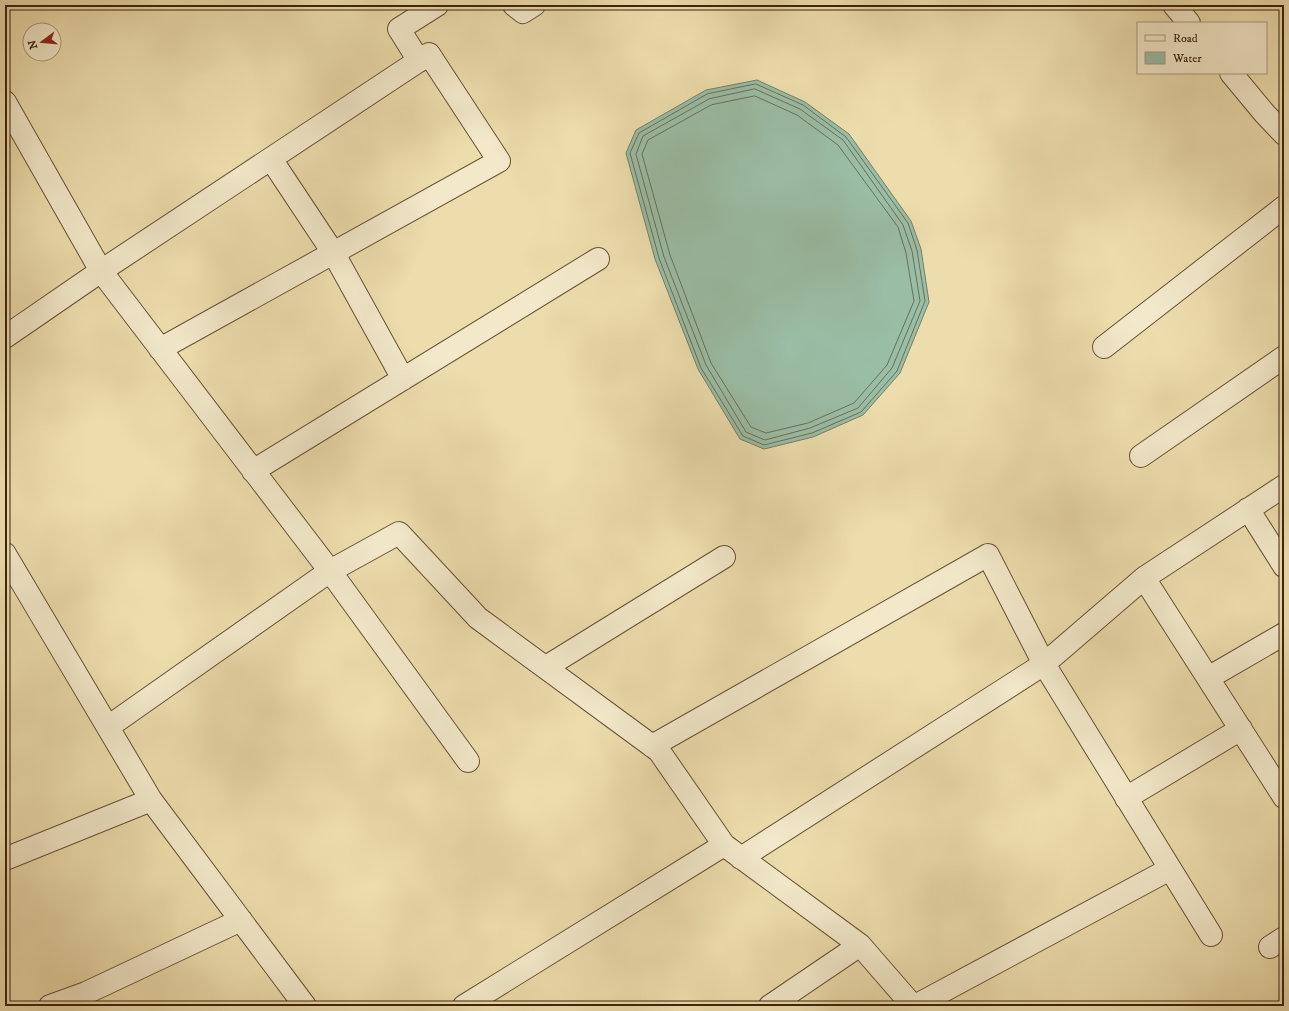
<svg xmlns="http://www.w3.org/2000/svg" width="1289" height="1011" font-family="'IM FELL DW Pica',serif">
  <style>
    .water { fill: #9abda5; stroke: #748068 }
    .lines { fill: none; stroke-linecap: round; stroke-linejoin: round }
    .shore { stroke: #6a7059; stroke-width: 1 }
    .minor-casing { stroke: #685235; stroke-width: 24 }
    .minor { stroke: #f3e9ca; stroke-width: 22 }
  </style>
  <rect width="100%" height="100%" fill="#edddad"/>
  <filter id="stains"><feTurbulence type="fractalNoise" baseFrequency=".005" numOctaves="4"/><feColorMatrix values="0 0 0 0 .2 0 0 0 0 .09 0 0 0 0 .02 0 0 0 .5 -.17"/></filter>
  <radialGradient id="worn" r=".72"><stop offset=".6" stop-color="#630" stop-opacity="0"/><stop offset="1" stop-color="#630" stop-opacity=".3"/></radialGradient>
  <path class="water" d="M757,80L805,102L849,134L911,221L921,249L929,302L900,373L863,415L813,437L764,449L740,439L698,369L655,259L626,153L636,130L706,90Z"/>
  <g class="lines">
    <path class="shore" d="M756,84L803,105L846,137L908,223L917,250L925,301L897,371L861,412L812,433L764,445L743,436L701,368L659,258L630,153L639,133L707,94Z
      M755,89L800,109L843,140L903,225L912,251L920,301L892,368L858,408L810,428L765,440L746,432L706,365L664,257L636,154L643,136L709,99Z
      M755,96L797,115L838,145L898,227L906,253L914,301L887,365L854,403L808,423L766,433L751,427L711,363L670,255L642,154L648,140L711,105Z"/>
    <defs>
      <path id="minor" d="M514,5L523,12L534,5
        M1174,5L1189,23
        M419,61L399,29L437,5
        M1231,73L1265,114L1284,134
        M5,102L101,271L330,571L468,761
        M271,159L334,254L403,379
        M5,337L101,271L429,54L499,161L160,349
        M1104,347L1284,207
        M1141,456L1284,357
        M253,471L598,259
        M1248,509L1284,566
        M5,554L151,800L305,1006
        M1144,578L1284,797
        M546,667L724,557
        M1208,678L1284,634
        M108,727L330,571L399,533L478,618L659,751L724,845L860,945L913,1006
        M652,746L988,555L1044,664L1211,935
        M1126,798L1241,729
        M741,858L1044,664L1144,578L1284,486
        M5,859L151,800
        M1270,947L1284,938
        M50,1006L86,993L241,920
        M464,1006L724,845
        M770,1006L860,945
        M915,1006L1170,869"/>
    </defs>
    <use href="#minor" class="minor-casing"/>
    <use href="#minor" class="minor"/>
  </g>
  <rect width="1289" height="1011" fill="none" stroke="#edddad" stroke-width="20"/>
  <rect x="6" y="6" width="1277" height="999" fill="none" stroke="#3b240d" stroke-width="2"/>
  <rect x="10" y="10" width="1269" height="991" fill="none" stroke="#3b240d"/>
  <rect x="1137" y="22" width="130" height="52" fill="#f3e9ca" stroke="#a99a7e"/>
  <rect x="1145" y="35" width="20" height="6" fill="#f3e9ca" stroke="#a99a7e"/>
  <text x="1173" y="42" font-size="12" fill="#3b240d">Road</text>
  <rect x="1145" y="52" width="20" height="12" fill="#9abda5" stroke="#a99a7e"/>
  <text x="1173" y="62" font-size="12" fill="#3b240d">Water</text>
  <g transform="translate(42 42) rotate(254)"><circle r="19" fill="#f3e9ca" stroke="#a99a7e"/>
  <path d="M0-3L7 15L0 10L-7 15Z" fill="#8f2418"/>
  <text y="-6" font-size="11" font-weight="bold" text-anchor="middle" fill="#3b240d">N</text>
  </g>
  <rect width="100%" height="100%" filter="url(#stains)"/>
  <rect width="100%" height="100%" fill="url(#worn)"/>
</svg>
